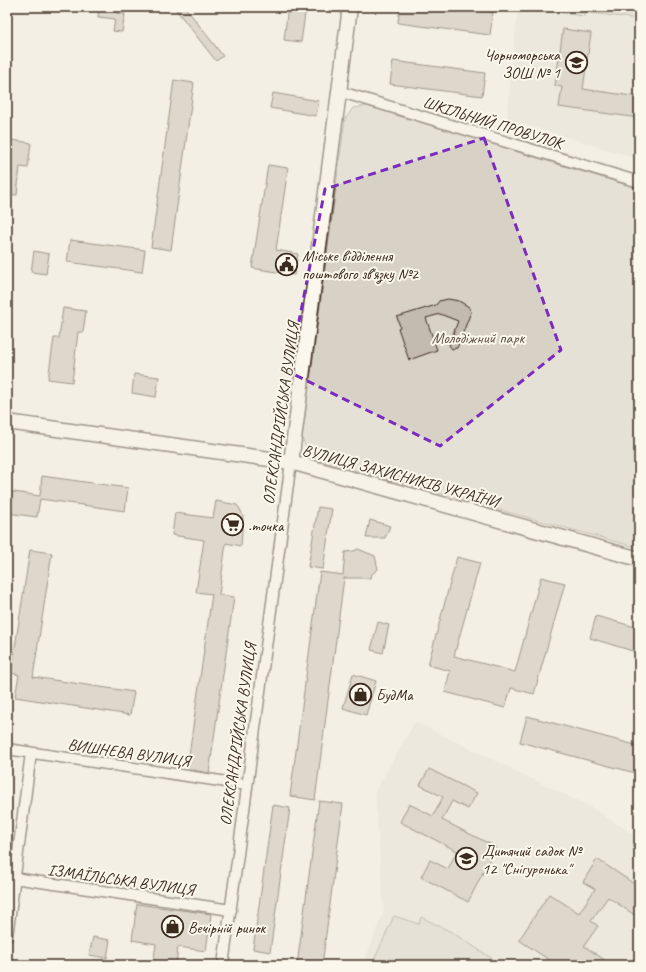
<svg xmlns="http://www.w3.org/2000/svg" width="646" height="972" font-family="Caveat,sans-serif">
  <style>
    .built { fill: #e5dfd4 }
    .green { fill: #d8d1c6; stroke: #8a7e72 }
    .building { fill: #c3bbb0; stroke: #3b2a1e }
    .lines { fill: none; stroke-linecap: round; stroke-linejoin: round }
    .street-casing { stroke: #3b2a1e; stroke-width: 13 }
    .secondary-casing { stroke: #3b2a1e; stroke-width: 17 }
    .street { stroke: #fbf7ec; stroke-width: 10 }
    .secondary { stroke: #fbf7ec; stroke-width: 14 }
    .marked { fill: none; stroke: #7b2cbf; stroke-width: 3; stroke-dasharray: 8 5; stroke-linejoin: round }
    .labels { text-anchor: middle; stroke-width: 4; stroke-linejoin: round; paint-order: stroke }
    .poi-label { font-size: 16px; fill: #3b2a1e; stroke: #fbf7ec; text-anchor: start }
    .street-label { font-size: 16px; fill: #3b2a1e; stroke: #fbf7ec }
    .park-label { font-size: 16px; fill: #625448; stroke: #fbf7ec }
  </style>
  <rect width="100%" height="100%" fill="#f3efe4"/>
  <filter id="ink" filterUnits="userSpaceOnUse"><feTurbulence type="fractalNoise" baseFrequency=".025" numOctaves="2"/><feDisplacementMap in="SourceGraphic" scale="8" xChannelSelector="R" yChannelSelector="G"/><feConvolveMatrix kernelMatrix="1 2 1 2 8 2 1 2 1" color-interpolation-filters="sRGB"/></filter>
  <g filter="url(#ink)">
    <path class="built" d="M518,7H639V159L507,119Z
      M415,722L590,807L639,838V965H363L384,911L375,792Z
      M197,959L213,962V965H196Z"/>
    <path class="green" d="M562,7H586L585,16L562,13Z
      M592,7H639V19L591,13Z
      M367,106L639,189V548L321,461L309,454L302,439L345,119L353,108Z
      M394,916L419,924L421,917L453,933L502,965H372Z"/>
    <path class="building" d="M99,7L116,8V13L125,14L122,32L113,31L115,19L98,17Z
      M174,7H185L223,56L216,61Z
      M288,7H306L301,42L284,40Z
      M400,7H451L493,12L490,35L398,23Z
      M563,29L591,33L583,89L639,97V118L559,107L562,87L555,86Z
      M393,61L485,73L482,96L390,84Z
      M174,80L194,83L171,250L151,247Z
      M273,93L319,101L316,116L270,108Z
      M12,140L31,143L28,168L20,167L17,195L7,194V178Z
      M268,165L288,168L276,250L298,254L294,275L252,268Z
      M70,240L145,250L142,272L67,262Z
      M34,251L49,254L46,274L31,272Z
      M448,299L459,301L469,307L471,312L457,348L452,349L449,345L458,321L440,314L426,318L437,350L409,360L398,328L400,327L397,317L436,305L439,301Z
      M63,308L86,311L83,332H78L72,382L48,379L54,338H59Z
      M134,374L159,377L156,397L132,393Z
      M42,476L128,488L125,511L40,499L37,517L7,513V491L40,496Z
      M216,501L237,505L240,509L243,516L241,546L226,543L219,595L234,597L209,773L187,769L212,594L196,592L204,540L172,535L175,513L213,518Z
      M318,507L332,509L323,569L308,567Z
      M370,520L390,526L385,538H366Z
      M358,549L375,556L378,569L371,575L370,578H344L315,800L290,796L320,572L343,575L345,552L354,551Z
      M30,550L52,553L33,677L134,692L130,715L15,697L19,675L11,673Z
      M457,557L480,563L454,656L515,672L541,577L565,583L534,694L511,688L505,708L445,692L450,671L428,665Z
      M596,616L639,628V653L590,638Z
      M378,622L389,625L383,653L371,650Z
      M353,674L376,681L366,715L343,708Z
      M527,716L639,746V774L520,742Z
      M429,769L477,793L468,809L452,801L442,820L496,847L468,902L421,877L430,860L448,869L457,851L400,822L409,804L433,816L443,797L420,785Z
      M319,801L343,804L322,965H297Z
      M273,805L290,808L270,952L253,949Z
      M597,859L639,887V918L608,897L591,921L598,926L584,946L612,965H557L519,940L549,894L579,913L595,889L583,882Z
      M137,904L211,914L206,951L178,947L176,965H153L156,944L132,940Z
      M93,937L110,940L107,958L89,955Z"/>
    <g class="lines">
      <defs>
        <path id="street" d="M338,91L639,182
          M7,749L247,785
          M7,877L231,910
          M7,937L31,753
          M223,965L291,462"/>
        <path id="secondary" d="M7,422L291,462L639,559
          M291,462L350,7"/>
      </defs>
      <use href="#street" class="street-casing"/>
      <use href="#secondary" class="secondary-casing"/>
      <use href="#street" class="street"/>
      <use href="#secondary" class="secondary"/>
    </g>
  </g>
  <path d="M0 0H646V972H0ZM484,138L561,350L440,446L289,372L325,189Z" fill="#f3efe4" fill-opacity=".55" fill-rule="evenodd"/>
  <path class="marked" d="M484,138L561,350L440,446L289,372L325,189Z"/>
  <defs>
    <symbol id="school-ring" viewBox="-11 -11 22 22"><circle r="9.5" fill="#fbf7ec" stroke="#3b2a1e" stroke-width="1.5"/><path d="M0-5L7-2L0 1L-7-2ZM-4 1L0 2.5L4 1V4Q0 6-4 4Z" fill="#3b2a1e"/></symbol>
    <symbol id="civic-ring" viewBox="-11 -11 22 22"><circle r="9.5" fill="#fbf7ec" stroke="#3b2a1e" stroke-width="1.5"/><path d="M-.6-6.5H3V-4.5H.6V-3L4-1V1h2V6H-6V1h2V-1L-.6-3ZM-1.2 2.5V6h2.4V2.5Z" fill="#3b2a1e"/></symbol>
    <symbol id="supermarket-ring" viewBox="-11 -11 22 22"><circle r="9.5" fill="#fbf7ec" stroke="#3b2a1e" stroke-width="1.5"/><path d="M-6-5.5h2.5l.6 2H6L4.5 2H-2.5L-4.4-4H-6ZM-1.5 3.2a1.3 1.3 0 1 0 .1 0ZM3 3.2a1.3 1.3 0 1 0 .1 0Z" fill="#3b2a1e"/></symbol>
    <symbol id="shop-ring" viewBox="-11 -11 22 22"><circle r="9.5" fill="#fbf7ec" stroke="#3b2a1e" stroke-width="1.5"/><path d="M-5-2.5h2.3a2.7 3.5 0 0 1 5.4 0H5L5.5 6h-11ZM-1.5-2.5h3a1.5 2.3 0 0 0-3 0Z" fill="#3b2a1e"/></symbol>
  </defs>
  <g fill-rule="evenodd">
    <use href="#school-ring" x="564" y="50" width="25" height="25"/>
    <use href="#civic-ring" x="274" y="252" width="25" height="25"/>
    <use href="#supermarket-ring" x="220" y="512" width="25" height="25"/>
    <use href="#shop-ring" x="348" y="682" width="25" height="25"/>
    <use href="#school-ring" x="454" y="846" width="25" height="25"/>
    <use href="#shop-ring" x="160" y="914" width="25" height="25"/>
  </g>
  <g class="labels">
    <g class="poi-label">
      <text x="560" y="60" text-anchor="end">Чорноморська<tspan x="560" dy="18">ЗОШ № 1</tspan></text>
      <text x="302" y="261">Міське відділення<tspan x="302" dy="18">поштового зв'язку №2</tspan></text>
      <text x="248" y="531">.точка</text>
      <text x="376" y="700">БудМа</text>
      <text x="482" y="856">Дитячий садок №<tspan x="482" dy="18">12 "Снігуронька"</tspan></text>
      <text x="188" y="933">Вечірній ринок</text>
    </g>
    <g class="street-label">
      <text transform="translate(493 122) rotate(17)" y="6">ШКІЛЬНИЙ ПРОВУЛОК</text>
      <text transform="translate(280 413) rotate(-82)" y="6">ОЛЕКСАНДРІЙСЬКА ВУЛИЦЯ</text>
      <text transform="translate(401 475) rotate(15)" y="6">ВУЛИЦЯ ЗАХИСНИКІВ УКРАЇНИ</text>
      <text transform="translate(237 734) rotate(-82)" y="6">ОЛЕКСАНДРІЙСЬКА ВУЛИЦЯ</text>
      <text transform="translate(129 752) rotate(8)" y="6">ВИШНЕВА ВУЛИЦЯ</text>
      <text transform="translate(121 879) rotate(8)" y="6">ІЗМАЇЛЬСЬКА ВУЛИЦЯ</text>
    </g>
    <g class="park-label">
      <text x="478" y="343">Молодіжний парк</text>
    </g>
  </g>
  <rect width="646" height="972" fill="none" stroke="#fbf7ec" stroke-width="24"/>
  <rect x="12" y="12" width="622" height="948" fill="none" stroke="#3b2a1e" stroke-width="1.5" filter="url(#ink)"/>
</svg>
